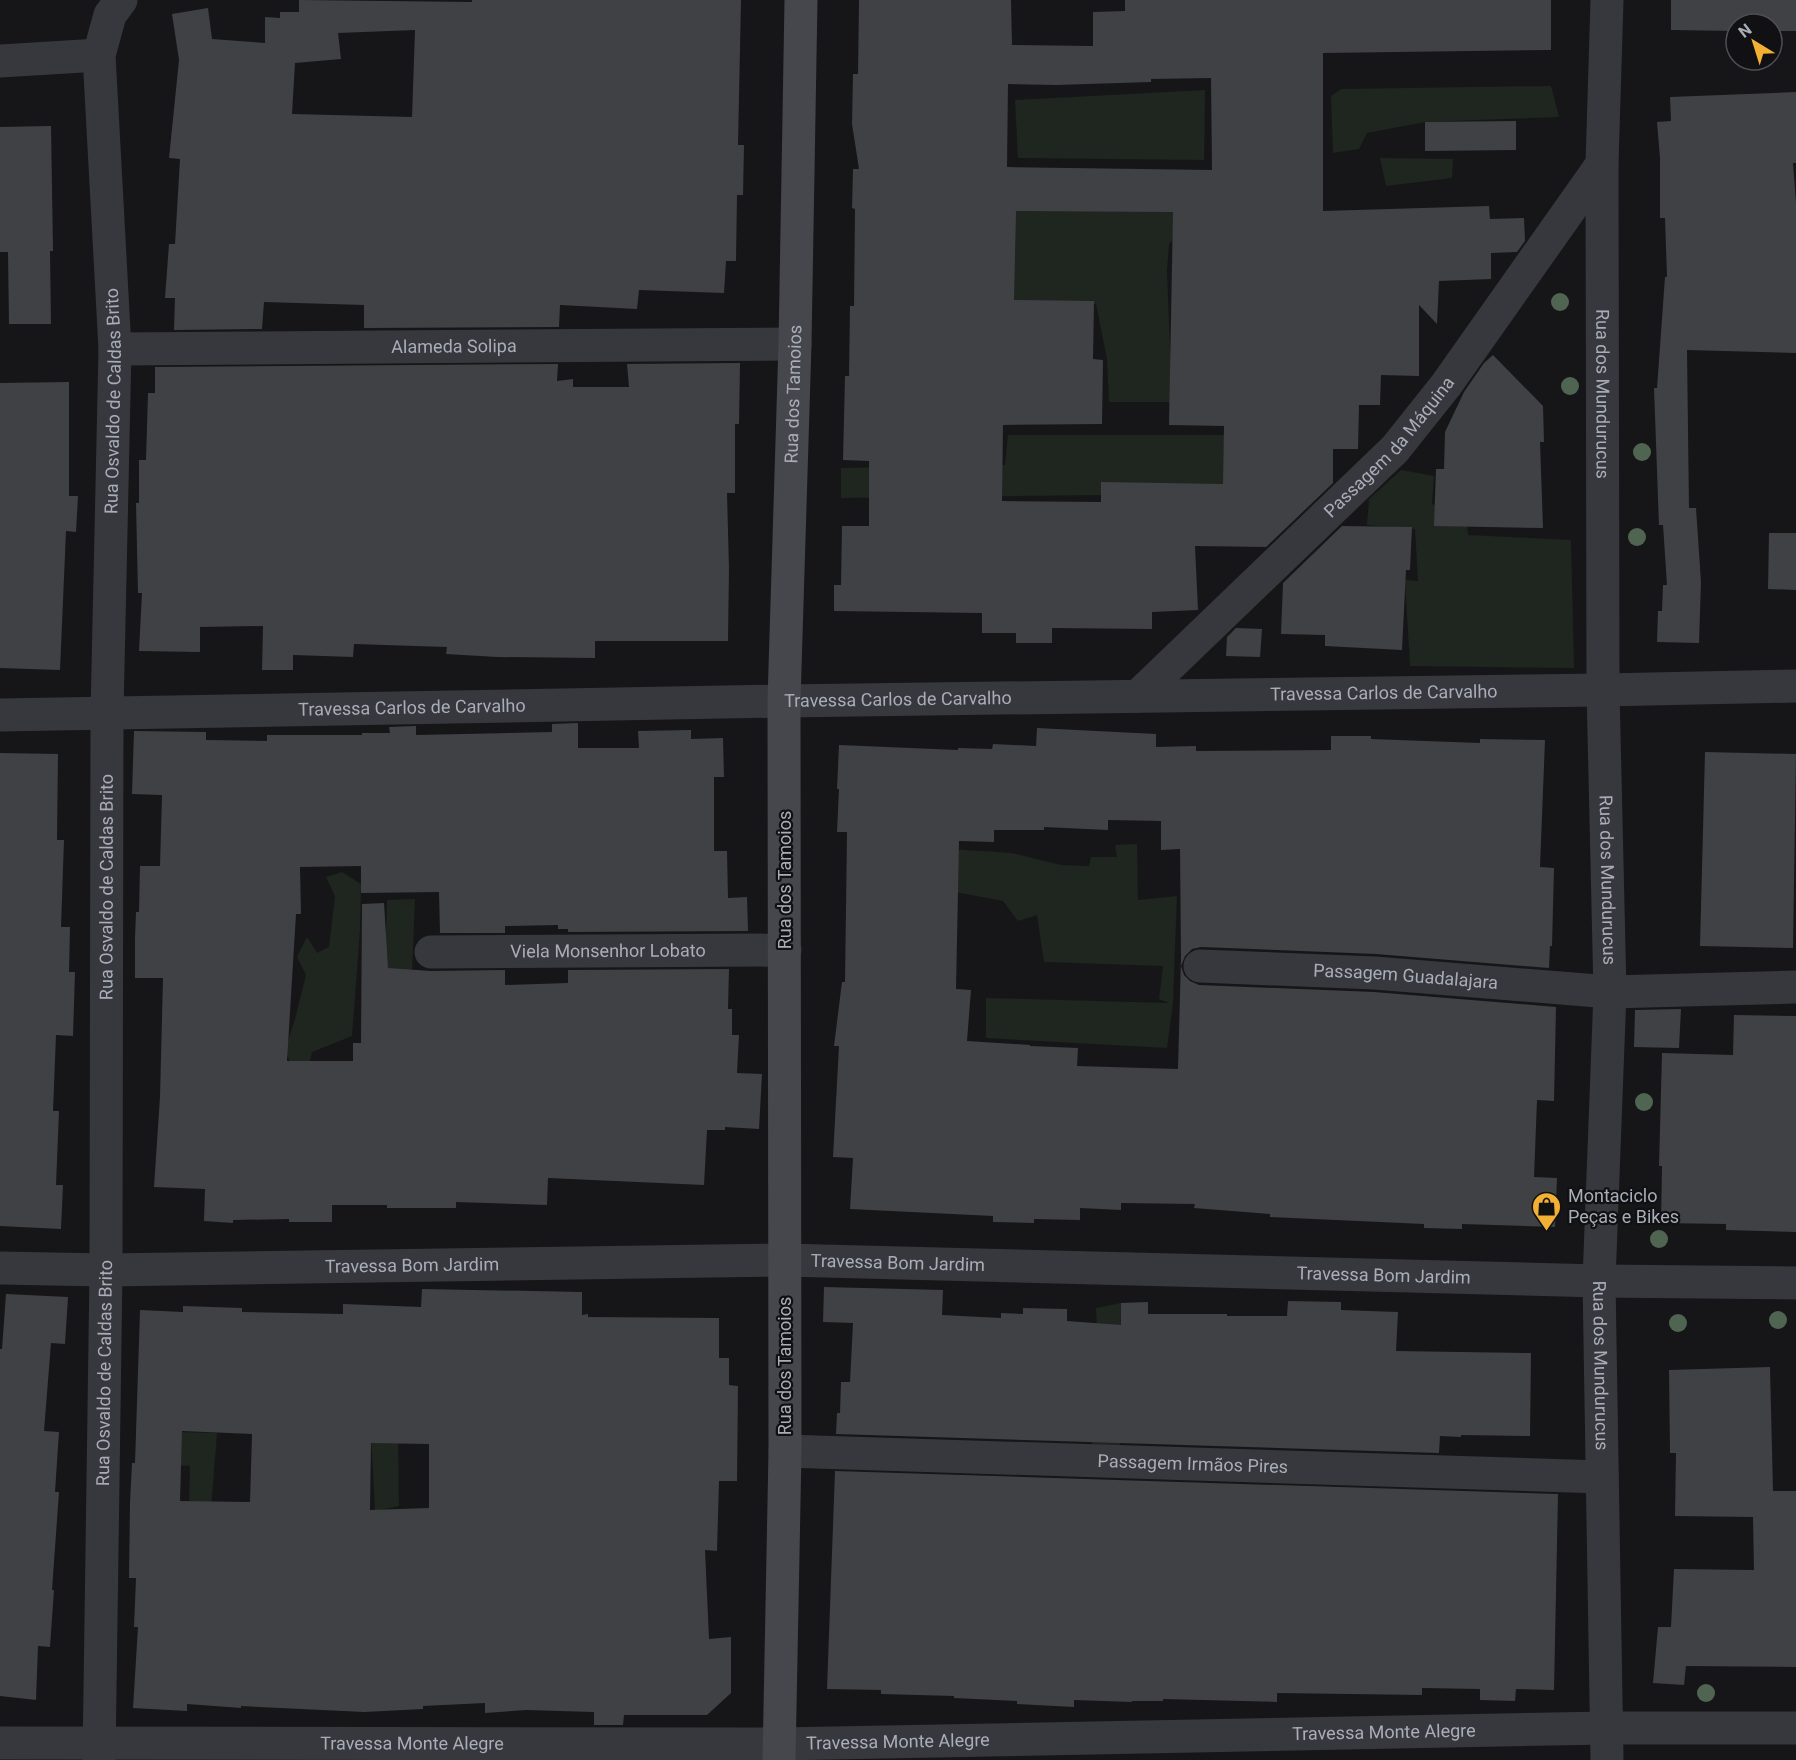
<svg xmlns="http://www.w3.org/2000/svg" width="1796" height="1760" font-family="Roboto,sans-serif">
  <style>
    .green { fill: #1e261f }
    .building { fill: #404145; fill-rule: evenodd }
    .lines { fill: none; stroke-linecap: round; stroke-linejoin: round }
    .street { stroke: #37383d; stroke-width: 33 }
    .secondary { stroke: #45474d; stroke-width: 33 }
    .tree { fill: #506452 }
    .labels { text-anchor: middle; stroke-width: 4.5; stroke-linejoin: round; paint-order: stroke }
    .street-label { font-size: 18px; fill: #a8adb8; stroke: #111113 }
    .poi-label { font-size: 18px; fill: #a8adb8; stroke: #111113; text-anchor: start }
  </style>
  <rect width="100%" height="100%" fill="#161618"/>
  <path class="green" d="M1551,86L1559,117L1425,122L1367,133L1359,149L1333,153L1331,96L1341,89Z
    M1205,90L1204,160L1018,158L1015,100Z
    M1380,158L1453,159L1452,178L1386,186Z
    M1183,209L1174,239L1169,244L1167,271L1172,402H1109L1107,359L1096,304L1012,307L1006,210Z
    M1008,435H1228L1232,490L1105,495L841,498V468L1005,465Z
    M1401,470L1434,476L1432,504L1466,513L1468,535L1571,540L1574,668L1410,666L1405,580L1418,581L1415,529L1367,525L1369,499Z
    M1137,844L1138,900L1177,896L1173,1003L1167,1048L986,1038V998L1169,1003L1159,999L1163,966L1044,962L1037,915L1018,921L1003,901L950,891L949,849L1012,853L1061,865L1089,866L1091,857H1117L1115,845Z
    M342,872L361,884L360,930L352,1036L312,1052L305,1080L294,1072L285,1050L295,1019L306,975L297,957L307,937L317,953L329,947L335,896L326,877Z
    M415,899L412,970L385,969L387,900Z
    M1121,1303L1120,1450H1091L1099,1380L1096,1308Z
    M140,1431L217,1433L211,1510H189L190,1466L139,1463Z
    M398,1433L399,1506L375,1511L371,1435Z"/>
  <path class="building" d="M299,0L472,2V0H741L738,145H744L743,195H737L736,261H726L724,293L639,290L637,309L560,305L559,327L364,328V305L264,302L262,329L174,330L175,298H165L169,244H175L180,159L169,158L179,60L172,14L208,8L212,39L265,43V17L280,18V12H299ZM415,30L412,117L292,114L295,63L341,59L338,33Z
    M859,0H1011L1012,45L1093,46V12L1125,11V0H1551V50L1323,53V211L1489,206L1490,219L1524,218L1525,241L1517,252L1491,253V279L1439,281L1437,324L1419,305V376L1381,375L1380,405H1359L1358,449H1333V483L1266,547L1195,546L1198,610L1152,612V629L1052,628V643H1016V633H982V613L834,611V585H841L842,526H869V461L843,460L845,376H849L850,306H854L855,209L852,208L853,169H859L852,124L853,74H858ZM1211,78L1212,170L1007,167L1008,84L1056,85L1151,82V79ZM1016,211L1173,212L1169,425L1224,426L1223,484L1101,482V502L1002,501L1003,425L1102,424L1103,360L1093,359L1094,301L1014,300Z
    M1671,0H1796V31H1772V24H1736V31L1671,30Z
    M1796,92V163H1793L1796,203V353L1687,350L1689,508H1696L1701,582L1699,643L1657,642L1658,611H1662L1663,585H1667L1663,525H1659L1654,388H1657L1665,277H1667L1665,218H1660V158L1657,122L1671,121L1670,97Z
    M1516,121V150L1425,151V122Z
    M51,126L53,251H50L51,324H9L8,252H0V127Z
    M1493,355L1543,406L1544,442H1540L1543,528L1434,526L1436,469H1444L1445,432L1464,392L1484,363Z
    M740,363L739,424H735V493H727L729,569L728,641H595V658L497,657L446,654L447,647L354,644L353,657L293,655V670H262L263,626L200,627V652L139,651L142,593H138L136,503H139V460H146L148,393H155V367L558,364L557,381L573,379V387H629L627,364Z
    M69,382V496H78L76,532L66,531L60,670L0,668V383Z
    M1342,526L1412,527L1410,570H1406L1402,650L1325,646V635L1281,634L1283,583Z
    M1769,533H1796V590L1768,589Z
    M1236,628L1262,629L1260,657L1226,656L1227,637Z
    M578,723V748H639L638,731L691,730V739L723,738L724,777H714V851H727L728,898L747,897L748,931L568,932V929H558V925L505,926V933H440L439,892L361,893V866L300,867L301,914H296L287,1061H353V1043H361L362,904L384,903L388,968L431,971L505,970V985L568,983V970L729,969L728,1009H732V1035H739L737,1073L762,1074L759,1129L725,1127V1130H707L704,1185L548,1178L547,1205L456,1202V1208H387V1205H332V1222H289V1219L233,1220V1223L204,1221L205,1189L154,1187L160,1097L163,978H135V938L136,912H139L140,866H160L162,795L132,794L134,731L206,732V740L267,741V735H362V733H390L389,727L416,726V735L552,732V724Z
    M1037,728L1156,734V747L1196,746V751L1331,750V736H1371V739L1480,743V739L1545,740L1540,867L1554,868L1552,946H1550L1549,968L1376,954L1201,947L1192,949L1185,956L1181,966L1184,975L1190,981L1199,985L1374,992L1556,1007L1554,1101L1537,1100L1534,1177L1557,1178L1555,1227L1462,1224V1229L1424,1228V1224L1270,1217V1214L1194,1208L1195,1204L1121,1203V1210L1080,1208V1220L1034,1219V1223L993,1222V1216L850,1209L853,1158L833,1157L839,1046H834L842,982H845L847,832H837L839,789H837L839,745L958,750V748L992,749L993,744L1036,746ZM1108,820L1161,821V850L1180,849L1181,957L1178,1069L1077,1066L1078,1048L1030,1046V1045L967,1041L971,990L956,989L959,841L994,842V830H1044V827L1108,830Z
    M1705,752L1796,754L1793,948L1700,946Z
    M0,753L58,754L57,840H64L61,927H70L69,972H75L73,1036L56,1035L53,1111H59L56,1185H63L61,1229L0,1226Z
    M1681,1009L1679,1048L1634,1047L1635,1010Z
    M1734,1015L1796,1016V1232L1726,1230V1224L1661,1223L1662,1166H1659L1662,1053L1733,1055Z
    M824,1287L943,1290L942,1315L1001,1318V1313L1023,1314V1308L1067,1309V1321L1121,1325V1303L1148,1302V1314H1227V1316H1287L1288,1301L1341,1302V1310L1398,1312L1396,1351L1531,1353L1530,1436L1461,1435V1437L1440,1436L1439,1453L836,1434L837,1413H840L841,1382H850L853,1323L823,1322Z
    M422,1289L582,1292V1315L588,1314V1317L719,1318V1358H729V1385L738,1386L737,1481H719L717,1551L705,1550L709,1639L731,1637V1693L707,1715H624L623,1725H594V1712L526,1710L485,1713V1703L423,1706V1709L364,1712L241,1706V1708L187,1704V1711L133,1708L138,1627H134L136,1578H129L130,1503L132,1463H135L140,1310L183,1312V1306L242,1308V1312L343,1314V1304L421,1307ZM182,1431L252,1434L250,1502L180,1501ZM371,1443L429,1444V1508L370,1510Z
    M6,1294L68,1297L65,1344L51,1343L44,1431L59,1432L55,1492H59L52,1590H54L50,1647L38,1646L36,1700L0,1696V1349H2Z
    M1770,1367L1773,1491H1796V1667L1686,1666L1684,1685L1653,1683L1658,1627H1671L1674,1569L1754,1570L1753,1517L1675,1516L1676,1453H1670L1669,1370Z
    M835,1471L1558,1494L1554,1690L1516,1689L1515,1701L1480,1700V1689L1422,1688V1695L1277,1693V1702L1163,1699V1701H1132V1702L1074,1700V1707L1017,1704V1701L954,1698V1696L881,1694V1690L827,1689Z"/>
  <g class="lines">
    <g class="street">
      <path id="s1" d="M1607,0L1602,164L1603,690L1610,992L1599,1281L1607,1760"/>
      <path d="M0,61L99,55"/>
      <path id="s2" d="M115,349L795,344"/>
      <path id="s3" d="M1138,696L1395,449L1446,385L1602,164"/>
      <path id="s4" d="M0,715L784,701L1603,690L1796,686"/>
      <path id="s5" d="M431,952L785,950"/>
      <path id="s6" d="M1200,966L1375,973L1610,992L1796,987"/>
      <path id="s7" d="M0,1268L106,1270L785,1260L1599,1281L1796,1283"/>
      <path id="s8" d="M785,1451L1602,1477"/>
      <path id="s9" d="M0,1743L779,1744L1607,1728H1796"/>
      <path id="s10" d="M99,1760L106,1270L107,713L115,349L99,55L110,15L121,0"/>
    </g>
    <path class="secondary" id="s11" d="M779,1760L785,1451L784,701L795,344L801,0"/>
  </g>
  <g class="tree">
    <circle cx="1560" cy="302" r="9"/>
    <circle cx="1570" cy="386" r="9"/>
    <circle cx="1642" cy="452" r="9"/>
    <circle cx="1637" cy="537" r="9"/>
    <circle cx="1644" cy="1102" r="9"/>
    <circle cx="1659" cy="1239" r="9"/>
    <circle cx="1778" cy="1320" r="9"/>
    <circle cx="1678" cy="1323" r="9"/>
    <circle cx="1706" cy="1693" r="9"/>
  </g>
  <defs>
    <symbol id="shop-pin" viewBox="-11 -11 22 30"><path d="M0 17L-7.5 6A9.5 9.5 0 1 1 7.5 6Z" fill="#f2b134" stroke="#111113"/><path d="M-5-2.5h2.3a2.7 3.5 0 0 1 5.4 0H5L5.5 6h-11ZM-1.5-2.5h3a1.5 2.3 0 0 0-3 0Z" fill="#111"/></symbol>
  </defs>
  <g fill-rule="evenodd">
    <use href="#shop-pin" x="1530" y="1190" width="33" height="45"/>
  </g>
  <g class="labels">
    <g class="street-label">
      <text dy="6" stroke="none"><textPath href="#s2" startOffset="339">Alameda Solipa</textPath></text>
      <text dy="6" stroke="none"><textPath href="#s11" startOffset="1366">Rua dos Tamoios</textPath></text>
      <text dy="6" stroke="none"><textPath href="#s1" startOffset="394">Rua dos Mundurucus</textPath></text>
      <text dy="6" stroke="none"><textPath href="#s10" startOffset="1359">Rua Osvaldo de Caldas Brito</textPath></text>
      <text dy="6" stroke="none"><textPath href="#s3" startOffset="354">Passagem da Máquina</textPath></text>
      <text dy="6" stroke="none"><textPath href="#s4" startOffset="1384">Travessa Carlos de Carvalho</textPath></text>
      <text dy="6" stroke="none"><textPath href="#s4" startOffset="898">Travessa Carlos de Carvalho</textPath></text>
      <text dy="6" stroke="none"><textPath href="#s4" startOffset="412">Travessa Carlos de Carvalho</textPath></text>
      <text transform="translate(785 880) rotate(-90)" y="6">Rua dos Tamoios</text>
      <text dy="6" stroke="none"><textPath href="#s1" startOffset="880">Rua dos Mundurucus</textPath></text>
      <text dy="6" stroke="none"><textPath href="#s10" startOffset="873">Rua Osvaldo de Caldas Brito</textPath></text>
      <text dy="6" stroke="none"><textPath href="#s5" startOffset="177">Viela Monsenhor Lobato</textPath></text>
      <text dy="6" stroke="none"><textPath href="#s6" startOffset="206">Passagem Guadalajara</textPath></text>
      <text dy="6" stroke="none"><textPath href="#s7" startOffset="898">Travessa Bom Jardim</textPath></text>
      <text dy="6" stroke="none"><textPath href="#s7" startOffset="412">Travessa Bom Jardim</textPath></text>
      <text dy="6" stroke="none"><textPath href="#s7" startOffset="1384">Travessa Bom Jardim</textPath></text>
      <text transform="translate(785 1366) rotate(-90)" y="6">Rua dos Tamoios</text>
      <text dy="6" stroke="none"><textPath href="#s1" startOffset="1366">Rua dos Mundurucus</textPath></text>
      <text dy="6" stroke="none"><textPath href="#s10" startOffset="387">Rua Osvaldo de Caldas Brito</textPath></text>
      <text dy="6" stroke="none"><textPath href="#s8" startOffset="408">Passagem Irmãos Pires</textPath></text>
      <text dy="6" stroke="none"><textPath href="#s9" startOffset="1384">Travessa Monte Alegre</textPath></text>
      <text dy="6" stroke="none"><textPath href="#s9" startOffset="898">Travessa Monte Alegre</textPath></text>
      <text dy="6" stroke="none"><textPath href="#s9" startOffset="412">Travessa Monte Alegre</textPath></text>
    </g>
    <g class="poi-label">
      <text x="1568" y="1202">Montaciclo<tspan x="1568" dy="21">Peças e Bikes</tspan></text>
    </g>
  </g>
  <g transform="translate(1754 42) rotate(322)"><circle r="28" fill="#111113" stroke="#4d4f55" stroke-width="1.5"/>
  <path d="M0-4.5L10 22L0 15L-10 22Z" fill="#f2b134"/>
  <text y="-9" font-size="16" font-weight="bold" text-anchor="middle" fill="#a8adb8">N</text>
  </g>
</svg>
